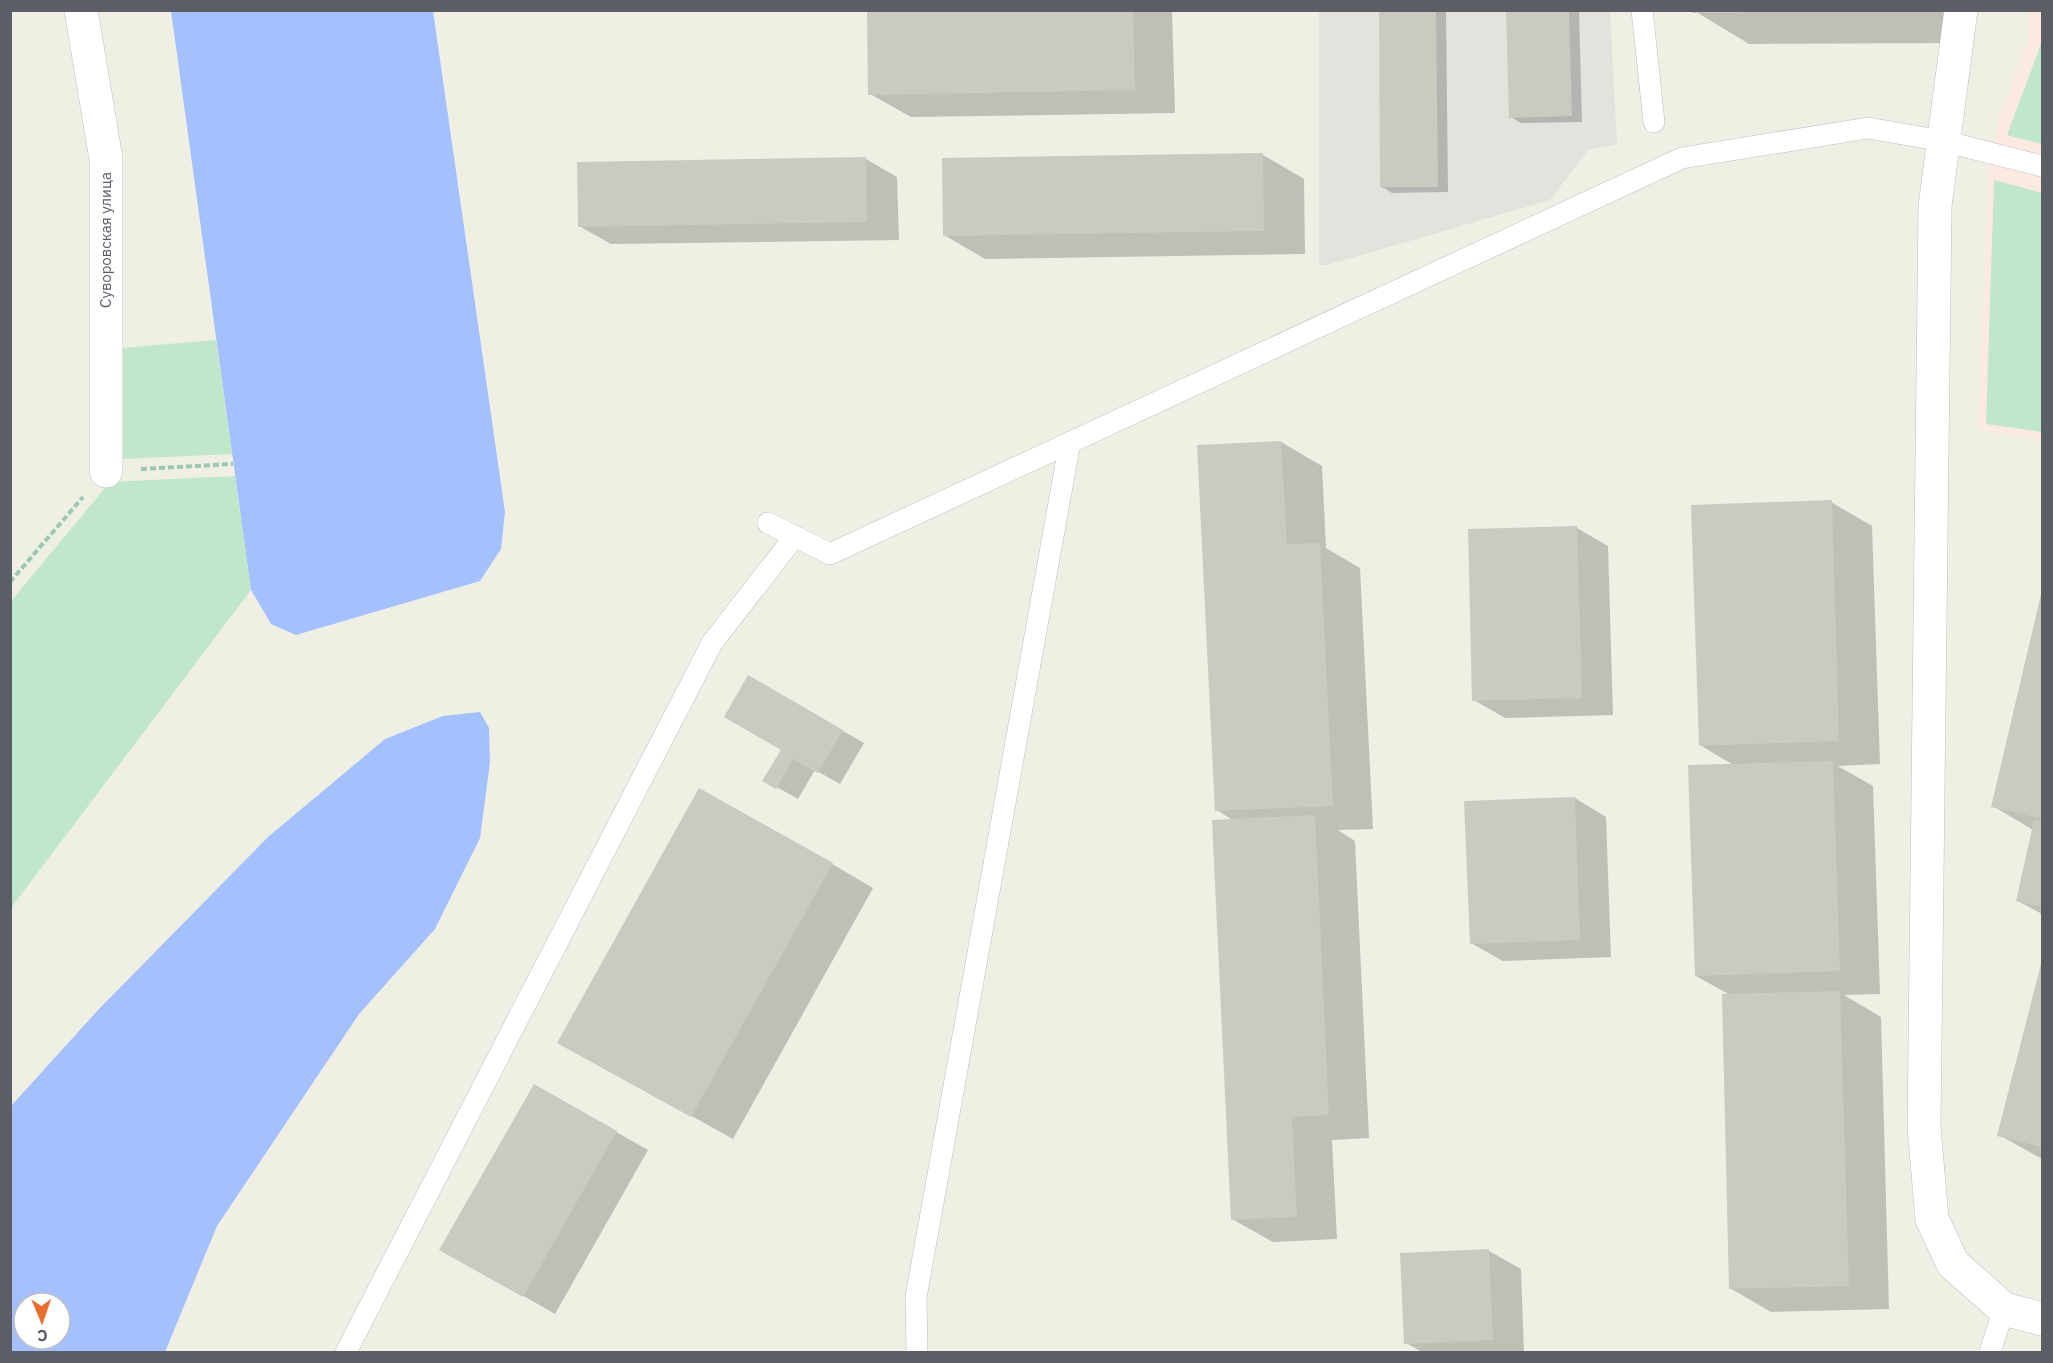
<svg xmlns="http://www.w3.org/2000/svg" width="2053" height="1363" font-family="'IBM Plex Sans',sans-serif">
  <style>
    .industrial { fill: #e3e2dc }
    .medical { fill: #fceae1 }
    .green { fill: #c1e7cb }
    .water { fill: #a4c0ff; fill-rule: evenodd }
    .shadow { fill: #0003 }
    .building { fill: #cacac1 }
    .lines { fill: none; stroke-linecap: round; stroke-linejoin: round }
    .service-casing { stroke: #bebfc6; stroke-width: 22 }
    .minor-casing { stroke: #bebfc6; stroke-width: 34 }
    .path { stroke: #9ac8b2; stroke-width: 4; stroke-dasharray: 6 3; stroke-linecap: butt }
    .service { stroke: #fff; stroke-width: 21 }
    .minor { stroke: #fff; stroke-width: 33 }
    .labels { text-anchor: middle; stroke-width: 5; stroke-linejoin: round; paint-order: stroke }
    .street-label { font-size: 15px; fill: #5c5e65; stroke: #fff }
  </style>
  <rect width="100%" height="100%" fill="#efefe4"/>
  <path class="industrial" d="M1319,11H1610L1617,144L1588,150L1550,200L1327,265H1319Z"/>
  <path class="medical" d="M2028,11H2042V440L1978,429L1990,152L2001,113L2028,41Z"/>
  <path class="green" d="M2042,11V144L2007,135L2041,44Z
    M1994,180L2042,193V432L1986,424Z
    M216,340L232,454L122,459L121,348Z
    M235,476L251,590L11,908V601L110,482Z"/>
  <path class="water" d="M171,11H433L505,512L501,549L480,581L296,635L271,624L251,590Z
    M480,712L489,728L490,762L480,838L435,929L359,1014L217,1226L165,1352H11V1106L99,1009L268,837L385,739L443,716ZM24,1303H60V1339H24Z"/>
  <path class="shadow" d="M869,10H1172L1175,113L911,117L870,94Z
    M1380,10H1446L1448,192L1392,193L1382,187Z
    M1508,10H1579L1582,122L1521,123L1511,117Z
    M1693,10H1963V43L1749,44Z
    M1263,155L1304,179L1305,254L985,259L944,235Z
    M866,159L897,177L899,240L611,244L579,226Z
    M1281,442L1322,466L1326,548L1360,568L1373,829L1338,830L1355,841L1369,1138L1332,1140L1337,1239L1273,1242L1232,1219L1234,821L1217,810L1199,447Z
    M1831,502L1872,526L1880,764L1838,766L1873,786L1880,994L1844,995L1881,1017L1889,1309L1771,1312L1730,1288V995L1696,976L1735,766L1700,745Z
    M1577,528L1608,546L1613,715L1505,718L1474,700Z
    M2042,593V914L2018,901L2033,830L1993,806Z
    M749,677L864,743L840,784L815,770L798,799L764,780L783,749Z
    M1575,798L1606,817L1611,957L1503,961L1471,943Z
    M832,864L873,888L733,1139L598,1064Z
    M2042,963V1159L1999,1135Z
    M535,1086L648,1150L555,1314L442,1249Z
    M1489,1251L1521,1269L1524,1352H1422L1406,1343Z"/>
  <path class="building" d="M867,10H1133L1135,90L868,95Z
    M1379,10H1436L1438,187H1380Z
    M1506,10H1569L1572,116L1509,118Z
    M1692,10H1743V13H1692Z
    M1263,153L1264,231L943,236L942,158Z
    M866,157L867,222L578,227L577,162Z
    M1281,441L1287,544L1320,543L1333,806L1215,811L1197,445Z
    M1832,500L1839,741L1699,746L1691,505Z
    M1577,526L1582,698L1472,701L1468,529Z
    M2042,590V819L1991,807Z
    M748,675L843,730L818,773L793,759L776,789L762,781L781,750L724,717Z
    M1833,761L1840,971L1695,976L1688,765Z
    M699,788L833,863L691,1117L557,1043Z
    M1575,797L1580,940L1470,944L1464,801Z
    M1315,815L1329,1115L1292,1117L1297,1217L1231,1220L1212,820Z
    M2034,820L2042,821V907L2016,901Z
    M2042,960V1147L1997,1136Z
    M1840,991L1849,1286L1729,1289L1722,994Z
    M534,1084L617,1131L523,1297L439,1250Z
    M1489,1249L1493,1340L1404,1344L1400,1253Z"/>
  <g class="lines">
    <defs>
      <path id="service" d="M1642,10L1654,122
        M768,523L830,554L1682,158L1868,128L1943,141L2042,166
        M346,1352L712,643L795,536
        M917,1352L916,1297L1070,442
        M1990,1352L2004,1309"/>
      <path id="minor" d="M81,10L106,159V471
        M1961,10L1935,206L1924,1127L1932,1219L1953,1264L2004,1309L2042,1319"/>
    </defs>
    <use href="#service" class="service-casing"/>
    <use href="#minor" class="minor-casing"/>
    <path class="path" d="M141,469L233,464
      M10,582L83,497"/>
    <use href="#service" class="service"/>
    <use href="#minor" class="minor"/>
  </g>
  <g class="labels">
    <g class="street-label">
      <text transform="translate(106 240) rotate(-90)" y="5">Суворовская улица</text>
    </g>
  </g>
  <rect width="2053" height="1363" fill="none" stroke="#5c5e65" stroke-width="24"/>
  <g transform="translate(42 1321) rotate(178)"><circle r="28" fill="#ffffff" stroke="#bebfc1" stroke-width="1.5"/>
  <path d="M0-4.5L10 22L0 15L-10 22Z" fill="#eb6e2f"/>
  <text y="-9" font-size="16" font-weight="bold" text-anchor="middle" fill="#5c5e65">С</text>
  </g>
</svg>
